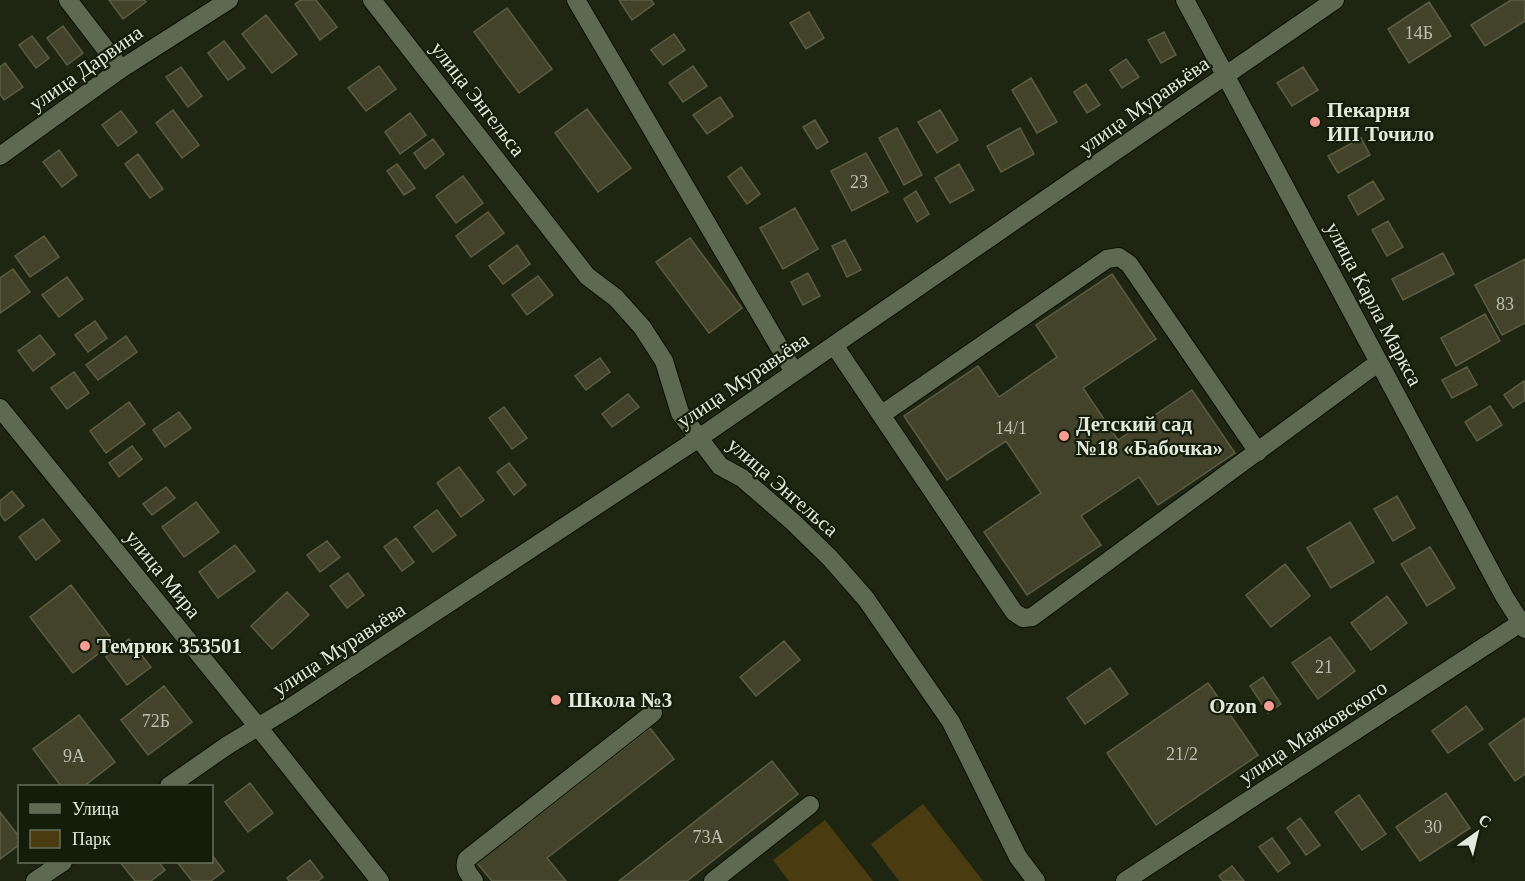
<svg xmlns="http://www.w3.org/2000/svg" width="1525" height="881" font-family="'Times New Roman',serif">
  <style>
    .green { fill: #4b3b10 }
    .building { fill: #43432b; stroke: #5d5d44; stroke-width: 1.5 }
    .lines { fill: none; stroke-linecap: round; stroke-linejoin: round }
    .minor-casing { stroke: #080f01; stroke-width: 20 }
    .minor { stroke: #5e6952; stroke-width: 18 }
    .poi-dot { fill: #f59c94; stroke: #141d09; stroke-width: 2 }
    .labels { text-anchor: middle; stroke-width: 4.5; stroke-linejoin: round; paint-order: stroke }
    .number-label { font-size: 18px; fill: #babfaf }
    .street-label { font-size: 21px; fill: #e2e8db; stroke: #141d09 }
    .poi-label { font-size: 21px; font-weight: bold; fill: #e2e8db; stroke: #141d09; text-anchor: start }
  </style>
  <rect width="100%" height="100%" fill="#1e2612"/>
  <path class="green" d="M923,804L983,881H899L871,844Z
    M825,820L873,881H789L773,860Z"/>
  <path class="building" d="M109,0H144L146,2L123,19Z
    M301,0H316L337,27L320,40L295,4Z
    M619,0H651L654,4L632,20Z
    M1511,0H1525V21L1485,46L1471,25Z
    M1429,2L1451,36L1409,63L1388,29Z
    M507,8L552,69L519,93L474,32Z
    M809,12L824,38L806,49L790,23Z
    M266,15L297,54L272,73L242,34Z
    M63,26L83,53L67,65L47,38Z
    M1164,32L1176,55L1161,63L1148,40Z
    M674,34L685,50L663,65L651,50Z
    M32,36L49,58L36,68L19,45Z
    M224,41L245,68L228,80L208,53Z
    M1126,59L1139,77L1122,88L1110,70Z
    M5,63L23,87L4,100L0,94V67Z
    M379,66L396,89L366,111L348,88Z
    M693,66L707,86L683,102L669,83Z
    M181,67L202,96L188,107L166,77Z
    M1303,67L1318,90L1292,106L1277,83Z
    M1031,78L1057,122L1037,133L1012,90Z
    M1086,84L1100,105L1087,113L1074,92Z
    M720,97L733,116L707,134L693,115Z
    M587,109L631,168L598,192L555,133Z
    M173,110L199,145L182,158L156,123Z
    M940,110L958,140L937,153L918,122Z
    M121,111L137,132L118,146L102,125Z
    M410,113L426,135L400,154L385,132Z
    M815,120L828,142L817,149L803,127Z
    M897,128L922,175L904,185L879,138Z
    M1020,128L1034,154L1001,172L987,146Z
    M1361,138L1370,155L1338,173L1328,156Z
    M433,139L444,154L425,169L414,153Z
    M59,150L77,175L62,187L43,162Z
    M866,153L888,192L852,211L831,171Z
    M138,154L163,189L150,198L125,164Z
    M397,164L415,188L404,195L387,171Z
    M959,164L974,190L950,203L935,178Z
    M741,167L760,194L747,204L728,177Z
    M463,176L483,203L456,223L436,196Z
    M1373,181L1384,199L1358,215L1348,196Z
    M916,191L929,214L917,222L904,199Z
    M795,208L818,249L783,269L760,228Z
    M488,212L504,233L471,257L456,236Z
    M1388,221L1403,247L1387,256L1372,230Z
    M44,236L59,257L30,277L15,256Z
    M690,238L742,308L709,333L656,262Z
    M845,240L861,270L847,277L832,246Z
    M517,245L530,264L503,284L489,266Z
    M1443,253L1454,274L1403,300L1392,279Z
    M1525,259V323L1502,335L1475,285Z
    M13,269L30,292L0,313V278Z
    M808,273L820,296L803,305L791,282Z
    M1112,274L1156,339L1083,388L1118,440L1192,390L1235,453L1158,505L1139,477L1081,516L1101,545L1027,595L984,532L1041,493L1006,441L947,480L904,416L978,366L999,397L1057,357L1036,325Z
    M538,276L553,295L527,315L512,295Z
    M67,277L83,299L59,317L42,295Z
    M1485,314L1500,341L1456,366L1441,338Z
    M95,321L107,338L88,352L75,335Z
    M40,335L55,354L33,371L18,351Z
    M126,336L137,352L98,380L86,365Z
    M600,358L610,372L586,390L575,376Z
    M1467,367L1477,385L1452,398L1442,380Z
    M74,372L89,393L67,409L51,388Z
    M1524,381L1525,400L1513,408L1504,395Z
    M628,394L639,407L612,427L602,414Z
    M129,402L145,424L106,453L90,431Z
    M1490,406L1502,425L1477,441L1465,422Z
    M504,407L527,438L512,449L489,418Z
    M179,412L191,428L165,447L153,430Z
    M132,446L142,459L119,477L109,463Z
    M509,463L526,485L514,495L497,472Z
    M459,467L484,500L461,517L437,483Z
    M166,487L175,498L152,515L143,504Z
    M12,491L24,506L5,521L0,514V501Z
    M1397,496L1415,528L1393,541L1374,509Z
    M196,502L219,532L184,557L162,527Z
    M437,510L456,535L433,552L414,527Z
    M43,519L60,541L36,560L19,537Z
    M1350,522L1374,562L1331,588L1307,548Z
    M396,538L414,562L402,571L384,547Z
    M327,541L340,557L320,572L307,555Z
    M235,545L255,571L218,598L199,572Z
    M1430,547L1455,588L1427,606L1401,564Z
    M1285,564L1310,596L1271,627L1246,595Z
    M348,573L364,595L347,608L330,586Z
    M71,585L114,642L73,673L30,617Z
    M287,592L309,615L272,649L251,626Z
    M1387,596L1407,623L1371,650L1351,623Z
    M1330,637L1355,671L1318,699L1292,663Z
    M129,639L151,667L127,685L106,657Z
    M784,641L800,660L756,696L740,677Z
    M1110,668L1128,694L1085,724L1067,698Z
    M1263,677L1281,704L1268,713L1250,686Z
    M1208,683L1258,755L1156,825L1107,753Z
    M164,686L192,722L148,755L121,720Z
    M1466,706L1483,729L1448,753L1432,731Z
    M79,715L115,762L84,786H61L33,749Z
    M1525,718V774L1515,781L1489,744Z
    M650,728L674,759L547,858L566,881H492L477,863Z
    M772,761L798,794L687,881H619Z
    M250,783L273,813L248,832L225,802Z
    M1446,793L1470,828L1420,861L1396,827Z
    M1359,795L1386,834L1362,850L1335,812Z
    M0,812L20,838V844L0,859Z
    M1300,818L1320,845L1306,855L1287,828Z
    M1272,838L1290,863L1278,872L1259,847Z
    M212,855L224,871L211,881H192L177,862H212Z
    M310,860L323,877L318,881H289L287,878Z
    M120,862H159L165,870L151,881H135Z
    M1232,866L1244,881H1223L1219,876Z"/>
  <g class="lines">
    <defs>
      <path id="minor" d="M68,0L121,69
        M372,0L587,276L616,298L642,327L664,361L680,413L720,466L742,478L793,522L830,558L866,599L951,722L1018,857L1036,881
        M576,0L794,372
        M1185,0L1504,596L1525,629
        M0,156L121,69L229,0
        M834,345L1014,612L1023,618L1032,617L1379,362
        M0,408L259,728L380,881
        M881,415L1107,259L1119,257L1129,264L1258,452
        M169,786L228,745L291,707L699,438L1335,0
        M35,881L63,862
        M474,881C468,873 463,868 467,859L653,713
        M713,881L810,805
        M1125,881L1525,620"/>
    </defs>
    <use href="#minor" class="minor-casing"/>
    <use href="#minor" class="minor"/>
  </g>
  <g class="poi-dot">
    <circle cx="1315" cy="122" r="6"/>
    <circle cx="1064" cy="436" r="6"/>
    <circle cx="85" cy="646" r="6"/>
    <circle cx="556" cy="700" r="6"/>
    <circle cx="1269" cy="706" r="6"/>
  </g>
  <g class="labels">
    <g class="number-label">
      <text x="1419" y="39">14Б</text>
      <text x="859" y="188">23</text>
      <text x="1505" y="310">83</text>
      <text x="1011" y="434">14/1</text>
      <text x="1324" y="673">21</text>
      <text x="156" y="727">72Б</text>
      <text x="1182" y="760">21/2</text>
      <text x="74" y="762">9А</text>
      <text x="1433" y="833">30</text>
      <text x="708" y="843">73А</text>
    </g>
    <g class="street-label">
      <text transform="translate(86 68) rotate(-35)" y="7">улица Дарвина</text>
      <text transform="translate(478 99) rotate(52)" y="7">улица Энгельса</text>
      <text transform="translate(1144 105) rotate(-35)" y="7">улица Муравьёва</text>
      <text transform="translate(1374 304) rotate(62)" y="7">улица Карла Маркса</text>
      <text transform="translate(743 380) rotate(-34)" y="7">улица Муравьёва</text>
      <text transform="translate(783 487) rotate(41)" y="7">улица Энгельса</text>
      <text transform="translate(163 574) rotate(51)" y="7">улица Мира</text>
      <text transform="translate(339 649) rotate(-33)" y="7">улица Муравьёва</text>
      <text transform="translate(1313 732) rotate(-33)" y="7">улица Маяковского</text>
    </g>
    <g class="poi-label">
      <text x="1327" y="117">Пекарня<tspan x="1327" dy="24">ИП Точило</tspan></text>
      <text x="1076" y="431">Детский сад<tspan x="1076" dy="24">№18 «Бабочка»</tspan></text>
      <text x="97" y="653">Темрюк 353501</text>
      <text x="568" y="707">Школа №3</text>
      <text x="1257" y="713" text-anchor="end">Ozon</text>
    </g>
  </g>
  <rect x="18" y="785" width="195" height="78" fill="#141d09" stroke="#666e5d" stroke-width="1.5"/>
  <rect x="30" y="804" width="30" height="9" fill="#5e6952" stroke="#666e5d" stroke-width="1.5"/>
  <text x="72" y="815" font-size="18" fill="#e2e8db">Улица</text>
  <rect x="30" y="830" width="30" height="18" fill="#4b3b10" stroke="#666e5d" stroke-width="1.5"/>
  <text x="72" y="845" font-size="18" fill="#e2e8db">Парк</text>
  <g transform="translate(1477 833) rotate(34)" stroke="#141d09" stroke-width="4.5" paint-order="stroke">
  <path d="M0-4.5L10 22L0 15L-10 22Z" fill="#e2e8db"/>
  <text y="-9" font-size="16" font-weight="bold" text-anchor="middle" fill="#e2e8db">С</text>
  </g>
</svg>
